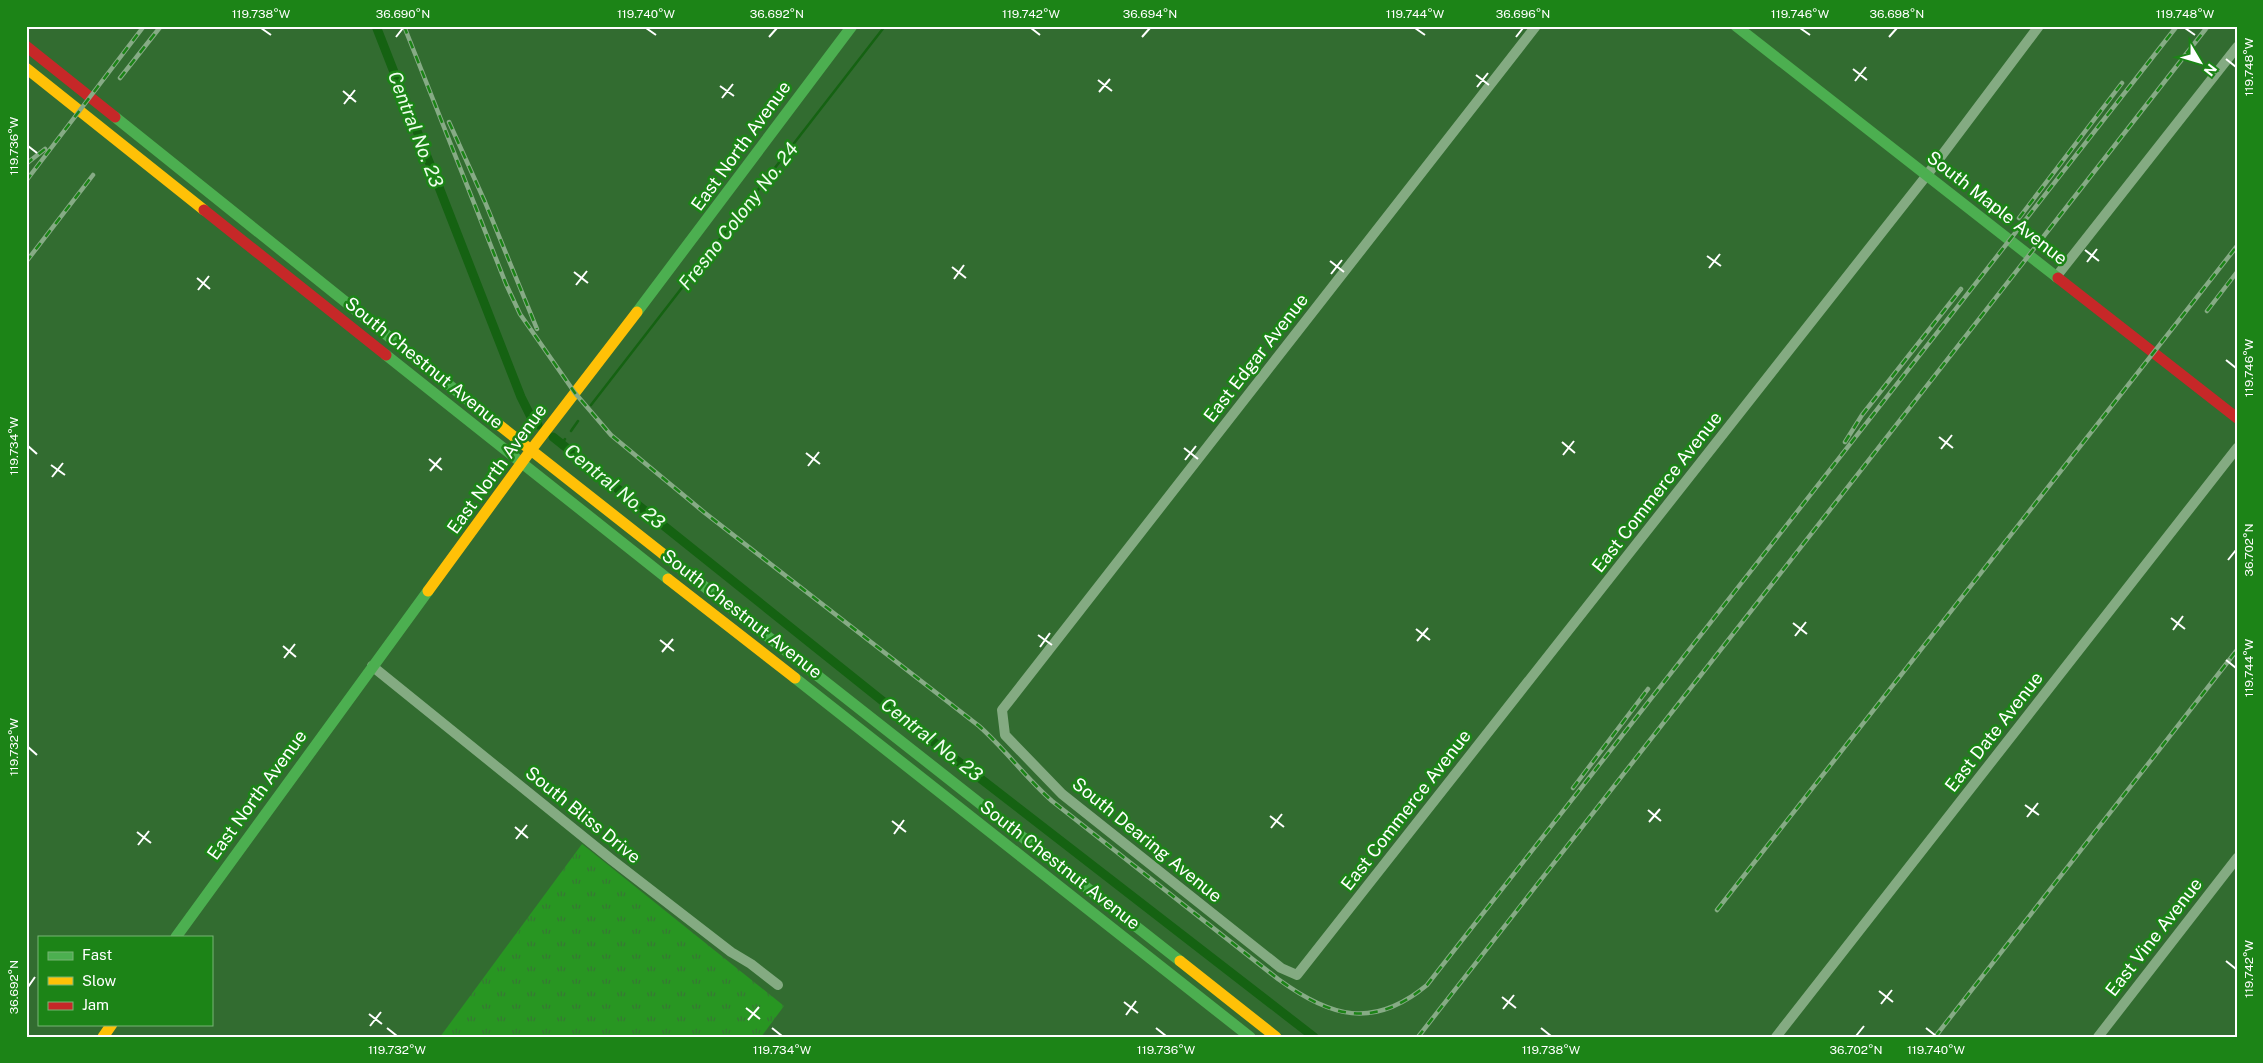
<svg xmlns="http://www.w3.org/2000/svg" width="2263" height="1063" font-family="'Public Sans',sans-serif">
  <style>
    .grass { fill: url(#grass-tufts) }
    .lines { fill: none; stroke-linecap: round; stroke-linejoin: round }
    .stream { stroke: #156212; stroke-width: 2.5 }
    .canal { stroke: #156212; stroke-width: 9 }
    .street { stroke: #84ab82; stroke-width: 10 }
    .fast { stroke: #4caf50; stroke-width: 11 }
    .slow { stroke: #ffc107; stroke-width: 11 }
    .jam { stroke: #c62828; stroke-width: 11 }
    .rail-casing { stroke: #86ab85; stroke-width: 4.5 }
    .rail { stroke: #1c8417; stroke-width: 2.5; stroke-dasharray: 8; stroke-linecap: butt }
    .ticks { fill: none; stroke: #fff; stroke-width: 2 }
    .labels { text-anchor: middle; stroke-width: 5; stroke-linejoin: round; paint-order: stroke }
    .street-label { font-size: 18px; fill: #fff; stroke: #1c8417 }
    .water-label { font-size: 19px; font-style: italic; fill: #eefded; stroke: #1c8417 }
    .neatline { fill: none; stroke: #fff; stroke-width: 2 }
    .ticks-label { font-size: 12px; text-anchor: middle; fill: #fff }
  </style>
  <defs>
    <pattern id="grass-tufts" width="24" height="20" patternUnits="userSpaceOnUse" patternTransform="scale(1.25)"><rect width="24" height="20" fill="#289622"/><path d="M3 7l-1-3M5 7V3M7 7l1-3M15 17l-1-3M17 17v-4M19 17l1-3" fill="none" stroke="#367833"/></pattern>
  </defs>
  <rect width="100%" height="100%" fill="#326c30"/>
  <path class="grass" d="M582,844L784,1006L761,1037H440Z"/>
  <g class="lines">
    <path class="stream" d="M591,405L885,26
      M571,431L578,421
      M562,444L565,439"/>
    <path class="canal" d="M376,26L521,397L530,415L538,425
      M553,437L950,755L1314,1037"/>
    <path class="street" d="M1536,26L1002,710L1005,735L1062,794L1281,968L1297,975L1927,175L2039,26
      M2056,277L2237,47
      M372,666L612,860L731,952L751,964L778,985
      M1776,1037L2237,448
      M2098,1037L2237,858"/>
    <path class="fast" d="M1736,26L2058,278
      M115,117L489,417
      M637,312L852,26
      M386,355L668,579
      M663,554L1180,961
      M795,678L1250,1037
      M176,937L428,591"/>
    <path class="slow" d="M26,68L204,210
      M489,417L663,554
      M668,579L795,678
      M428,591L531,450L637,312
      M1180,961L1276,1037
      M103,1037L112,1024"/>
    <path class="jam" d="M26,46L115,117
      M204,210L386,355
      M2058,278L2237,418"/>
    <defs>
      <path id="rail" d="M404,26L506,284L520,314L575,393L611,435L705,513L979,726C1005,749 1025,777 1052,801L1278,979C1330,1017 1373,1030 1427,985L2177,26
        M120,78L161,26
        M449,122L485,202L537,329
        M26,164L45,149
        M26,181L144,26
        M2019,218L2122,83
        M26,262L93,175
        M2207,311L2237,272
        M1845,442L1862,415L1961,289
        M1573,788L1648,689
        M1717,910L2237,246
        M1418,1037L2208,26
        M1935,1037L2237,650"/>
    </defs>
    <use href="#rail" class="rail-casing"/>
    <use href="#rail" class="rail"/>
  </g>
  <path class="ticks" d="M261,28L271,35M646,28L656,35M1031,28L1040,35M1415,28L1425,35M1800,28L1810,35M2185,28L2195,35M396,37L403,28M769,37L777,28M1142,37L1150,28M1516,37L1523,28M1889,37L1897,28M2226,59L2236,67M1853,69L1867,80M1476,75L1489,85M1098,80L1112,91M1855,81L1866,67M720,86L734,96M1477,87L1488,73M343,91L356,102M1099,92L1110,79M722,98L733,84M344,104L355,90M28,146L37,153M2085,250L2099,261M1707,256L1721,266M1330,261L1344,272M2087,262L2097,249M952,267L966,278M1709,268L1720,254M574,272L588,283M1331,274L1342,260M197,278L210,289M954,279L964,265M576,285L587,271M198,290L209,276M2226,360L2236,368M1939,437L1953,448M1562,442L1575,453M28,446L37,454M1184,448L1198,459M1941,449L1952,435M806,453L820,464M1563,455L1574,441M429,459L442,470M1185,460L1196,446M51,465L65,475M808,466L819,452M430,471L441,458M52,477L63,463M2228,560L2236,550M2171,618L2185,629M1793,623L1807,634M1416,629L1430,640M2173,630L2183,616M1038,635L1052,645M1795,636L1806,622M660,640L674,651M1417,641L1428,628M283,646L296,657M1040,647L1050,633M662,652L673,639M284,658L295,644M2226,660L2236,668M28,747L37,755M2025,805L2039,815M1648,810L1661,821M1270,816L1284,827M2027,817L2038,803M892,821L906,832M1649,822L1660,809M515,827L528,838M1271,828L1282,814M137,832L151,843M894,834L904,820M516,839L527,825M138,845L149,831M2226,961L2236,969M28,987L35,977M1879,991L1893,1002M1502,997L1516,1008M1124,1002L1138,1013M1881,1004L1892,990M746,1008L760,1019M1503,1009L1514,995M369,1014L382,1024M1126,1015L1136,1001M748,1020L759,1007M370,1026L381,1012M387,1028L397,1036M772,1028L782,1036M1156,1028L1166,1036M1541,1028L1551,1036M1926,1028L1936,1036M1856,1036L1864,1026"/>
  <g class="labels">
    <g class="street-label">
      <text transform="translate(741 146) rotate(-54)" y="6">East North Avenue</text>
      <text transform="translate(1997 208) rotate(38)" y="6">South Maple Avenue</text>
      <text transform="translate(1256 358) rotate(-52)" y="6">East Edgar Avenue</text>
      <text transform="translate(424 363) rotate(39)" y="6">South Chestnut Avenue</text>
      <text transform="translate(497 469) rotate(-54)" y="6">East North Avenue</text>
      <text transform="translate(1657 492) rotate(-52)" y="6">East Commerce Avenue</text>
      <text transform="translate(742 614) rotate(38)" y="6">South Chestnut Avenue</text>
      <text transform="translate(1994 732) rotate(-52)" y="6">East Date Avenue</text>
      <text transform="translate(257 795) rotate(-54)" y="6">East North Avenue</text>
      <text transform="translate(1406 810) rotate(-52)" y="6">East Commerce Avenue</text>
      <text transform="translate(583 815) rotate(39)" y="6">South Bliss Drive</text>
      <text transform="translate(1147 840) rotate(39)" y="6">South Dearing Avenue</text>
      <text transform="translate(1060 865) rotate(38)" y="6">South Chestnut Avenue</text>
      <text transform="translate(2154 937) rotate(-52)" y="6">East Vine Avenue</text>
    </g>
    <g class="water-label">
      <text transform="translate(416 129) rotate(69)" y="7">Central No. 23</text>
      <text transform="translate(738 216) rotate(-52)" y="7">Fresno Colony No. 24</text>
      <text transform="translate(615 486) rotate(39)" y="7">Central No. 23</text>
      <text transform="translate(932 739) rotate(38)" y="7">Central No. 23</text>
    </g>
  </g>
  <rect width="2263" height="1063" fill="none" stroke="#1c8417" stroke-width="55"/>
  <rect x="38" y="936" width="175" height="90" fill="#1c8417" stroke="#77b574"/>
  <rect x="48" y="952" width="25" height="8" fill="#4caf50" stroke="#77b574"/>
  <text x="82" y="960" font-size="15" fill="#ffffff">Fast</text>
  <rect x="48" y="977" width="25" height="8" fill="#ffc107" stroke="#77b574"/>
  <text x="82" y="986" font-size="15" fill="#ffffff">Slow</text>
  <rect x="48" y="1002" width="25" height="8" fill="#c62828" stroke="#77b574"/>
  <text x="82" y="1010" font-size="15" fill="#ffffff">Jam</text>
  <g transform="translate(2200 62) rotate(128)" stroke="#1c8417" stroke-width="4" paint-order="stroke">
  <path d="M0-4L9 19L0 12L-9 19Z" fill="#ffffff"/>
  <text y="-8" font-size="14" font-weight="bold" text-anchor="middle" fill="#ffffff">N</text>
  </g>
  <rect x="28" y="28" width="2208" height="1008" class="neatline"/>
  <g class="ticks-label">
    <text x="261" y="18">119.738°W</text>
    <text x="403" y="18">36.690°N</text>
    <text x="646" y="18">119.740°W</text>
    <text x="777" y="18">36.692°N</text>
    <text x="1031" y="18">119.742°W</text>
    <text x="1150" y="18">36.694°N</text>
    <text x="1415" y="18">119.744°W</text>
    <text x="1523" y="18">36.696°N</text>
    <text x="1800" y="18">119.746°W</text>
    <text x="1897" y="18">36.698°N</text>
    <text x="2185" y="18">119.748°W</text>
    <text transform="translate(2249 67) rotate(-90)" y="4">119.748°W</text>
    <text transform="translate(14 146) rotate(-90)" y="4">119.736°W</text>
    <text transform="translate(2249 368) rotate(-90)" y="4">119.746°W</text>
    <text transform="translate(14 446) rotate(-90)" y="4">119.734°W</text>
    <text transform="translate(2249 550) rotate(-90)" y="4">36.702°N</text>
    <text transform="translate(2249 668) rotate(-90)" y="4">119.744°W</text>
    <text transform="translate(14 747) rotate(-90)" y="4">119.732°W</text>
    <text transform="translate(2249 969) rotate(-90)" y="4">119.742°W</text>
    <text transform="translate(14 987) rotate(-90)" y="4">36.692°N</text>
    <text x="397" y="1054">119.732°W</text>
    <text x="782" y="1054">119.734°W</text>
    <text x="1166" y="1054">119.736°W</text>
    <text x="1551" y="1054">119.738°W</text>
    <text x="1856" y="1054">36.702°N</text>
    <text x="1936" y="1054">119.740°W</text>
  </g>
</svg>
